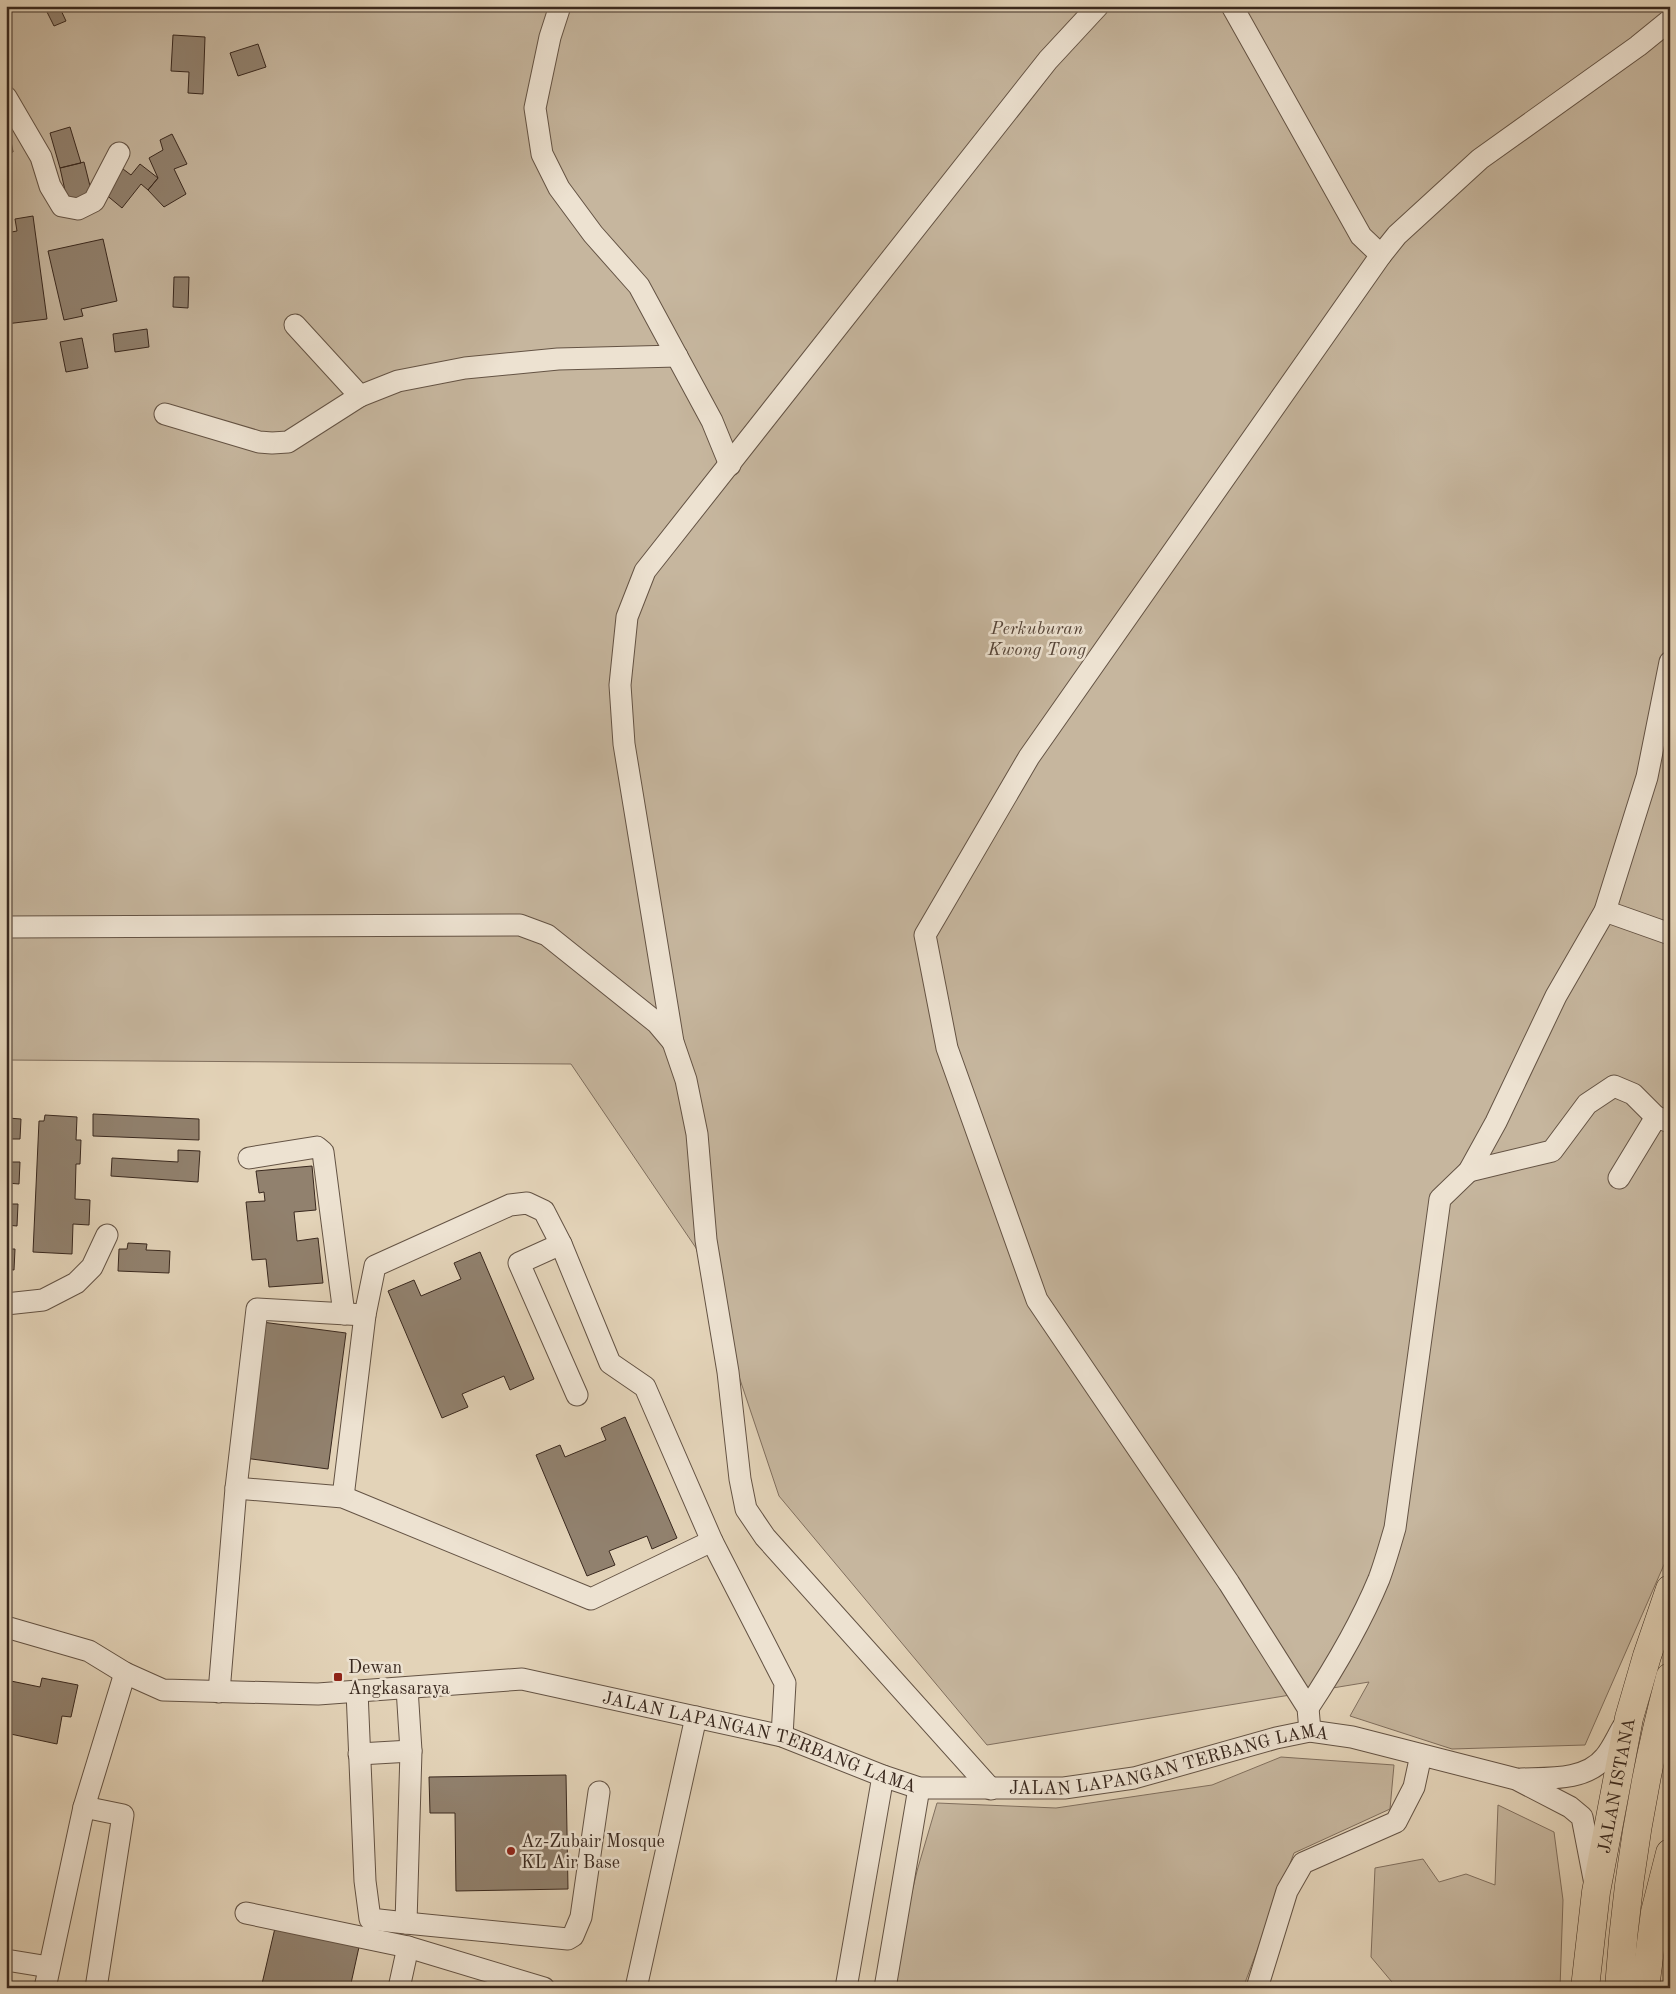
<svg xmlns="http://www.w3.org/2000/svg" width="1676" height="1994" font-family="'Old Standard TT',serif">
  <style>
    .green { fill: #c6b69e; stroke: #806f5e }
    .building { fill: #91816e; stroke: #39281e }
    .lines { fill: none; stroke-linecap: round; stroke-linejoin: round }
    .minor-casing { stroke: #645344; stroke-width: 23 }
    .major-casing { stroke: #39281e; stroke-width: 29 }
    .highway-casing { stroke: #39281e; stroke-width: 29 }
    .minor { stroke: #ede2d1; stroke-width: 21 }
    .major { stroke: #e3d3b8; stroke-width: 28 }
    .highway { stroke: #e3d3b8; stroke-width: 28 }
    .poi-dot { fill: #8f2418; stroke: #ede2d1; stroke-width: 2 }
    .labels { text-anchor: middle; stroke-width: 5; stroke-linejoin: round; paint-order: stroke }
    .park-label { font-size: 18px; font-style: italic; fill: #554438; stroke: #ede2d1 }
    .poi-label { font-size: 18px; fill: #39281e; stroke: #ede2d1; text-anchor: start }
    .street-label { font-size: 18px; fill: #39281e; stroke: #ede2d1 }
  </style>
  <rect width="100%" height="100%" fill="#e3d3b8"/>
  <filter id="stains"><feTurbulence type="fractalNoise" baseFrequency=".004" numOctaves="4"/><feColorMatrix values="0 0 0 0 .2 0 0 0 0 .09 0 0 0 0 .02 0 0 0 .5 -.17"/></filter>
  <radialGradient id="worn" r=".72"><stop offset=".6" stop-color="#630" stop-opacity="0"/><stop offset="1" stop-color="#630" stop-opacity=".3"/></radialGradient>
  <path class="green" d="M6,6H1670V1551L1585,1745L1452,1749L1350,1716L1369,1682L987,1745L779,1496L696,1248L571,1064L6,1060Z
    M1281,1757L1394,1765L1390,1809L1294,1853L1243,1988H889L917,1871L937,1803L1056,1808L1212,1785Z
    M1498,1805L1554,1832L1563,1900L1560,1988H1397L1371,1957L1375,1868L1423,1859L1439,1882L1466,1874L1495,1885Z"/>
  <path class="building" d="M49,6H59L66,21L54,26L45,8Z
    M173,35L205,37L203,94L188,93L189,72L171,71Z
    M258,44L266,67L238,76L230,53Z
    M6,113L13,152L6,153Z
    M70,127L81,163L60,168L50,133Z
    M172,134L187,164L174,169L186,194L164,207L148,190L158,178L149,158L163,150L160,140Z
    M84,162L93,198L68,204L60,168Z
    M140,164L158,178L148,190L141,184L122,208L104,193L123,169L131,175Z
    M33,216L47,319L6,324V233L17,231L15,219Z
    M103,239L117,301L81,309L83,316L64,320L48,251Z
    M174,277H189L188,308L173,307Z
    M147,329L149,347L115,352L113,334Z
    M82,338L88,368L66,372L60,342Z
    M6,1113H9L8,1118L21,1119L20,1139H6Z
    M93,1114L199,1119V1140L93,1136Z
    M45,1115L77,1117L76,1140H81L80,1164H76L75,1199L90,1200L89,1225L73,1224L72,1254L33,1252L39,1121H44Z
    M178,1150L200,1151L198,1182L111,1176L112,1158L178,1162Z
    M6,1162H20L19,1184L7,1183L6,1187Z
    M312,1166L316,1210L294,1212L297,1241L318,1238L323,1283L269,1287L266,1259L252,1260L246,1202L265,1201L264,1192L259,1193L256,1171Z
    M6,1204H18L17,1226L6,1225Z
    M128,1243L147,1244L146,1250L170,1251L169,1273L118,1271L119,1249H127Z
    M6,1249H15L14,1270L6,1269Z
    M480,1252L534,1379L510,1390L504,1376L462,1394L468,1407L442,1418L388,1291L414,1280L421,1296L461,1279L454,1263Z
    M262,1322L346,1333L328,1469L244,1458Z
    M625,1417L677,1538L652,1549L647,1536L609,1551L615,1565L587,1576L536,1455L560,1445L565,1457L606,1440L601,1428Z
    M42,1678L78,1685L71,1717L62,1716L57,1744L6,1733V1680L40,1687Z
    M566,1775L568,1889L456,1891L455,1813H430L429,1777Z
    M275,1928L359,1947L350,1988H261Z"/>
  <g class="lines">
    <defs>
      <g id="minor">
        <path d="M560,6L550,37L535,108L542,154L559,188L593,234L639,286L712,421L730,465"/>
        <path d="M1232,6L1361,236L1381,255L1397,235L1480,159L1638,46L1670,20"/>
        <path d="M6,97L41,157L50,186L62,206L78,209L94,201L119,153"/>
        <path d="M295,325L360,396L398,381L465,368L558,359L677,356"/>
        <path d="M165,414L259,442L272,443L288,442L360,396"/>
        <path d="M1605,911L1670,934"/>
        <path d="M6,927L520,925L547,935L657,1023L673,1042"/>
        <path d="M249,1158L317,1147L323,1152L344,1314"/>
        <path d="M1469,1171L1552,1151L1587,1104L1614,1086L1633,1094L1656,1117"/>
        <path d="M1619,1178L1656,1117L1670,1122"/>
        <path d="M561,1244L519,1263L577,1395"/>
        <path d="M6,1304L43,1300L76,1283L92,1267L107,1235"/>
        <path d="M236,1488L343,1497L591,1599L712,1541"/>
        <path d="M343,1497L365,1315L375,1266L510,1205L527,1203L544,1211L561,1244L610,1363L645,1387L712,1541L785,1683L782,1736"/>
        <path id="s1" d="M6,1627L89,1651L125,1673L163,1690L318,1694L522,1679L782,1736L883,1776L919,1788H1064L1134,1778L1276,1738L1310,1731L1352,1737L1516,1779L1570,1807L1582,1817L1595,1884"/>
        <path d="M357,1691L365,1881L370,1919L406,1923L411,1751L407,1688"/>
        <path d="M219,1692L236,1488L257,1309L365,1315"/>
        <path d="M1308,1708C1335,1667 1360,1625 1379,1579C1385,1563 1390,1545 1395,1528L1440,1199L1469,1171L1496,1122L1556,996L1605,911L1647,777L1670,662"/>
        <path d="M1310,1731L1308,1708L1229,1583L1037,1300L947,1048L925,935L1029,757L1381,255"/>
        <path d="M359,1754L411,1751"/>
        <path d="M1521,1779C1548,1778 1586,1781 1605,1757C1612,1749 1617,1737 1623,1727"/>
        <path d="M991,1789L765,1537L746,1509L740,1479L728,1372L706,1240L697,1134L686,1080L673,1042L624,744L620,685L627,617L645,571L1048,60L1098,6"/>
        <path d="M84,1807L123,1815L96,1988"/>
        <path d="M246,1913L408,1947L544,1988"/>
        <path d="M406,1923L568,1939L573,1936L581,1917L599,1792"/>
        <path d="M6,1960L49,1967"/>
        <path d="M45,1988L84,1807L125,1673"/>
        <path d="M399,1988L408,1947"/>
        <path d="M636,1988L696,1717"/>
        <path d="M846,1988L883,1776"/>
        <path d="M885,1988L919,1788"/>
        <path d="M1257,1988L1287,1891L1303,1863L1396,1822L1414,1787L1421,1755"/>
      </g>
      <g id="major">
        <path id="s2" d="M1585,1988L1596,1892L1629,1718L1647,1656L1670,1589"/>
        <path d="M1645,1988L1655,1912L1670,1853"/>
      </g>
      <path id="highway" d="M1619,1988C1626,1883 1643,1778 1670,1677"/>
    </defs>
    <use href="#minor" class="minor-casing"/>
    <use href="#major" class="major-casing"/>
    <use href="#highway" class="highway-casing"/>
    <use href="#minor" class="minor"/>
    <use href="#major" class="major"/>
    <use href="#highway" class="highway"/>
  </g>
  <g class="poi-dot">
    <rect x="333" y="1672" width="10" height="10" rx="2.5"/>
    <circle cx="511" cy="1851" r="5"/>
  </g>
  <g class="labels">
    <g class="park-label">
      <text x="1037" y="634">Perkuburan<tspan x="1037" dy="21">Kwong Tong</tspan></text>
    </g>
    <g class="poi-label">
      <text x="348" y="1673">Dewan<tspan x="348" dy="21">Angkasaraya</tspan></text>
      <text x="521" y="1847">Az-Zubair Mosque<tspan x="521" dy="21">KL Air Base</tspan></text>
    </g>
    <g class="street-label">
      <text dy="6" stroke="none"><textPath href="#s1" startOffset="776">JALAN LAPANGAN TERBANG LAMA</textPath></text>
      <text dy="6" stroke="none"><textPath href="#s1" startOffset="1196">JALAN LAPANGAN TERBANG LAMA</textPath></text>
      <text dy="6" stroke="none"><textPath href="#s2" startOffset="205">JALAN ISTANA</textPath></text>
    </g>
  </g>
  <rect width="1676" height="1994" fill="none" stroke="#e3d3b8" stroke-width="25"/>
  <rect x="8" y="8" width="1661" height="1979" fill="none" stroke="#39281e" stroke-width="2.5"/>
  <rect x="12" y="12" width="1651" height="1969" fill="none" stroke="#39281e"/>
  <rect width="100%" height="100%" filter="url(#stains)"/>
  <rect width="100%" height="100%" fill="url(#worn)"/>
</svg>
